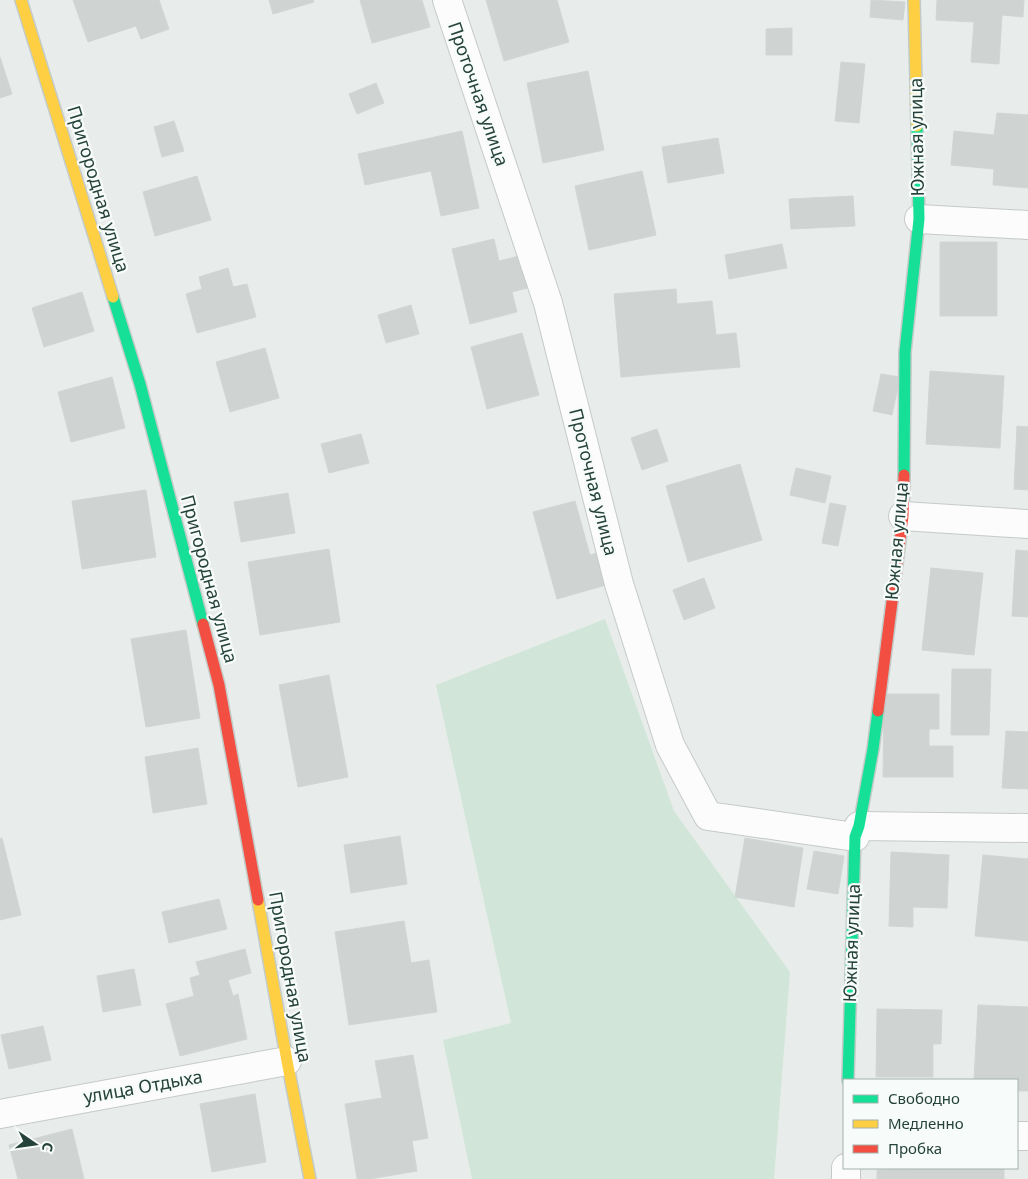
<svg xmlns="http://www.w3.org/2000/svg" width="1028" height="1179" font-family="'Noto Sans',sans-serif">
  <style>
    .green { fill: #d1e6d8 }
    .building { fill: #cfd4d2; stroke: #d1d6d4 }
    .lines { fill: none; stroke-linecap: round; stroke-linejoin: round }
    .street-casing { stroke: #c5cac8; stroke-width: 30 }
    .fast-casing { stroke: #c3cbc8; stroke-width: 14 }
    .slow-casing { stroke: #c3cbc8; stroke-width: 14 }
    .jam-casing { stroke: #c3cbc8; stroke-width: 14 }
    .street { stroke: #fcfcfc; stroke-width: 28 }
    .fast { stroke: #16e098; stroke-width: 11 }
    .slow { stroke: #ffcf43; stroke-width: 11 }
    .jam { stroke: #f24e42; stroke-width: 11 }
    .labels { text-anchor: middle; stroke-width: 4.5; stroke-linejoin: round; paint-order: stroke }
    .street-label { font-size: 18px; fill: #24423a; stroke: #f7fbf9 }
  </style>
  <rect width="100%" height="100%" fill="#e8edeb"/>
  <path class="green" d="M605,619L674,811L790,972L774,1179H472L443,1040L511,1023L436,685Z"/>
  <path class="building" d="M73,0H159L169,29L141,39L136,26L88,42Z
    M269,0H313L314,2L273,14Z
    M360,0H422L430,27L372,43Z
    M486,0H557L569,42L504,61Z
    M871,0L905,2L903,20L870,17Z
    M937,0H1024L1023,17L1002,15L999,64L971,62L974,22L936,20Z
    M792,28V55H766V29Z
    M0,57L12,94L0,98Z
    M841,62L865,64L859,123L835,121Z
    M588,71L604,150L543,163L527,83Z
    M376,83L384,103L357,114L349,94Z
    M997,113L1028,115V188L993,185L994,169L951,165L954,131L994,135Z
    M174,121L184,151L162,157L154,127Z
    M462,131L479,208L441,216L431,171L365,185L358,154Z
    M718,138L724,173L668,183L662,147Z
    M642,171L656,235L589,250L575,186Z
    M197,176L211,220L155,236L143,192Z
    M853,196L855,226L791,229L789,199Z
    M494,239L499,261L519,256L527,288L512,292L517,312L470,324L452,249Z
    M940,242H997V316H940Z
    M782,244L787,268L729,279L725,255Z
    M228,268L233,287L247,284L256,317L197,333L186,294L202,289L199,277Z
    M676,289L677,304L712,301L716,335L736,333L740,367L621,377L614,294Z
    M82,292L94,331L44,347L32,308Z
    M411,305L419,334L386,343L378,315Z
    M522,333L539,395L487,409L471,347Z
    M265,348L279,398L230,412L216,362Z
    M930,371L1004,376L1000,448L926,444Z
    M881,374L900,377L892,415L873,411Z
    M112,377L125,428L71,442L58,392Z
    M1017,426L1028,427V490L1014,489Z
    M657,429L668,461L642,470L631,438Z
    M361,434L369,463L329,473L321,444Z
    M740,464L762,540L688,562L666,486Z
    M796,468L831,476L825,503L790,495Z
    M146,490L156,557L82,569L72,501Z
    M288,493L295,533L241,542L234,502Z
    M575,501L590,555L605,551L613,583L557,599L533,512Z
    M830,503L846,506L838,546L822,543Z
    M329,549L340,622L260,635L248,562Z
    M1016,550L1028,551V617L1012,616Z
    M931,568L983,573L974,655L922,650Z
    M704,578L715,608L684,620L673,590Z
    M186,630L200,718L146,727L131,639Z
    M952,669H991L989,735H951Z
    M329,675L348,777L298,787L279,685Z
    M884,694H939V729H929V746H953V777H883Z
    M1006,731L1028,732V789L1002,788Z
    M198,748L207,804L153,813L145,757Z
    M400,836L407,884L351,893L344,845Z
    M2,838L21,915L0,920V839Z
    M745,838L803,848L794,907L735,897Z
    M814,851L844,856L838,894L807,889Z
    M891,852L949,855L947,908L913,907V927L889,926Z
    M983,855L1028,859V941L975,936Z
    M219,899L227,929L169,943L162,912Z
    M404,921L411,963L429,960L437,1012L349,1025L335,932Z
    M245,949L251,973L228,980L233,996L238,994L247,1039L180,1056L166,1004L194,996L190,978L200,975L196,962Z
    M134,969L141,1005L103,1012L97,976Z
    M978,1005L1028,1007V1091H1017V1080H974Z
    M877,1009L942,1010L941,1044H933V1077H876Z
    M43,1026L51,1060L9,1069L1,1035Z
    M413,1055L428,1138L412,1141L417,1171L370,1179H357L345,1104L382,1098L375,1061Z
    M255,1094L266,1162L212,1172L200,1104Z
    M72,1129L84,1179H18L9,1145Z
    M919,1168H1004V1179H877V1170L919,1169Z"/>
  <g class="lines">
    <defs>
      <path id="street" d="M447,0L548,303L619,584L670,745L708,816L855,837
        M919,219L1028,225
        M903,516L1028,524
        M859,826L1028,828
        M0,1114L287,1061
        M1017,1136H1028
        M846,1168V1179"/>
      <path id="fast" d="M113,297L140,384L203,624
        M904,475L905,352L919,219L917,126
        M848,1080L855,837L859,826L873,749L878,711"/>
      <path id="slow" d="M21,0L113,297
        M914,0L917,126
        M258,900L287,1061L310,1179"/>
      <path id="jam" d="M203,624L219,685L258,900
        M878,711L903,516L904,475"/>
    </defs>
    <use href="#street" class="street-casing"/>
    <use href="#fast" class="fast-casing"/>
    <use href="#slow" class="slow-casing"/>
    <use href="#jam" class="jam-casing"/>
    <use href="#street" class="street"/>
    <use href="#fast" class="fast"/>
    <use href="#slow" class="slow"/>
    <use href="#jam" class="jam"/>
  </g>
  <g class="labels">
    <g class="street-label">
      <text transform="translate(478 94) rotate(71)" y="6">Проточная улица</text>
      <text transform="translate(917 137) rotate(-91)" y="6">Южная улица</text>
      <text transform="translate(98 189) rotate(73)" y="6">Пригородная улица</text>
      <text transform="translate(593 482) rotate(76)" y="6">Проточная улица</text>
      <text transform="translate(897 541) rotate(-85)" y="6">Южная улица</text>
      <text transform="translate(209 579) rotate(75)" y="6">Пригородная улица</text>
      <text transform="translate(852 943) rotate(-88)" y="6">Южная улица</text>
      <text transform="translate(290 977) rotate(80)" y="6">Пригородная улица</text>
      <text transform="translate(143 1087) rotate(-10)" y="6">улица Отдыха</text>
    </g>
  </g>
  <rect x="843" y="1079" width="175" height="90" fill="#f7fbf9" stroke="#a3b1ad"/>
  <rect x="853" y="1095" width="25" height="8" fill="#16e098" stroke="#a3b1ad"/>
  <text x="888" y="1104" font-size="15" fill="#24423a">Свободно</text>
  <rect x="853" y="1120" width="25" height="8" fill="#ffcf43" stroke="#a3b1ad"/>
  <text x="888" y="1129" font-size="15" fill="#24423a">Медленно</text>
  <rect x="853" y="1145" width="25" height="8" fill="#f24e42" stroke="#a3b1ad"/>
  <text x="888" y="1154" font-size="15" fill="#24423a">Пробка</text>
  <g transform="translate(35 1144) rotate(103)" stroke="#f7fbf9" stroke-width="4" paint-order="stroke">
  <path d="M0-4L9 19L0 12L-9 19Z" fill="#24423a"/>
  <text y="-8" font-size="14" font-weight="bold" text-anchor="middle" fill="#24423a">С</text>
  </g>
</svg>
